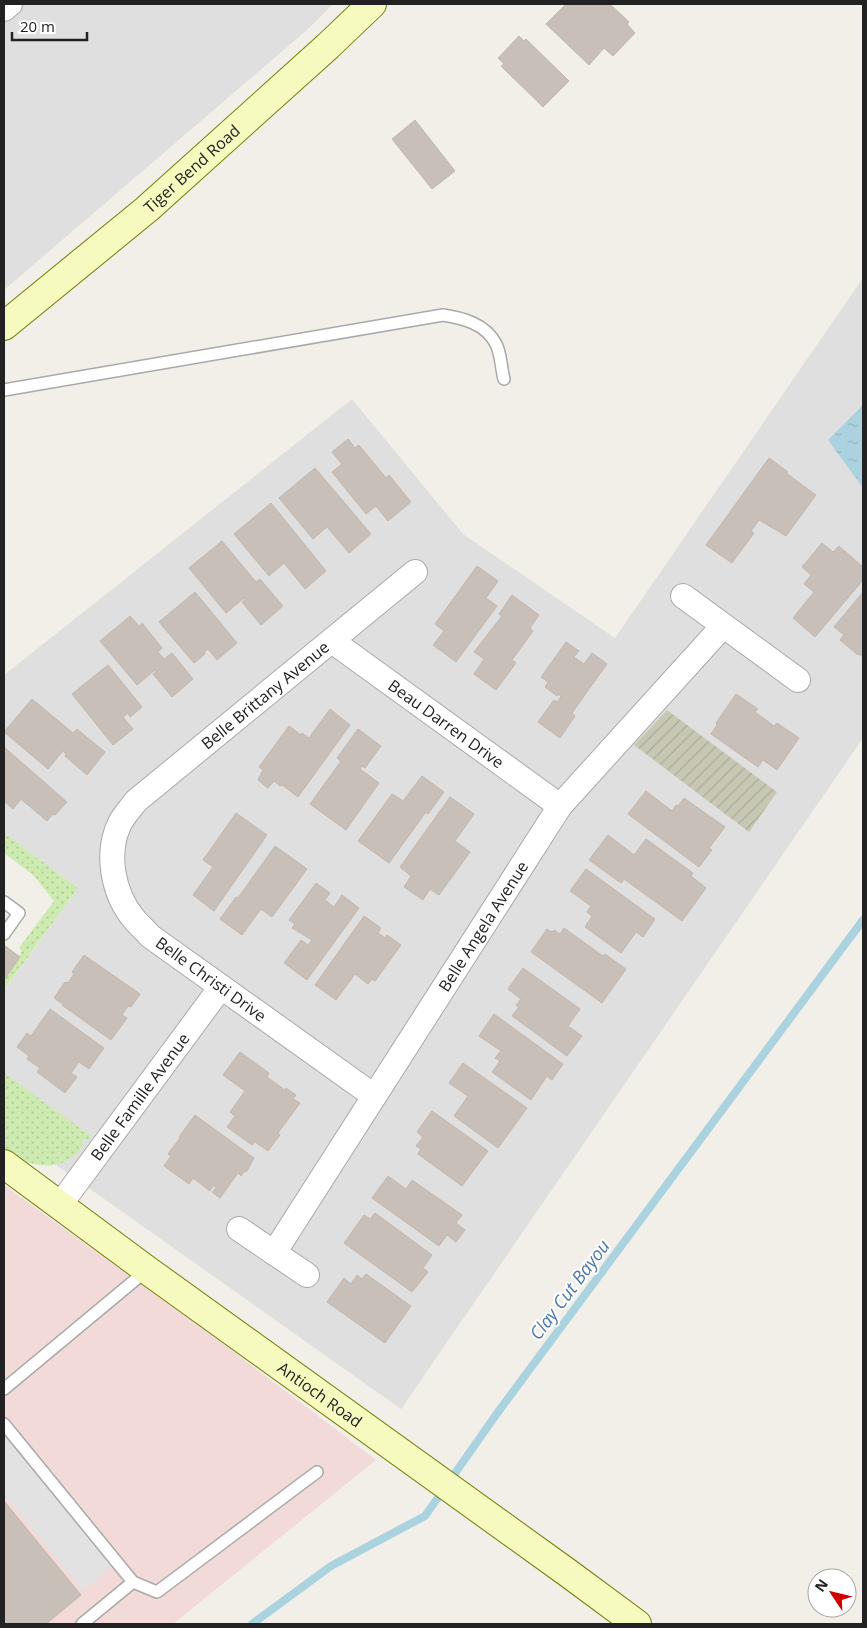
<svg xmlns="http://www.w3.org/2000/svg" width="867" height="1628" font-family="'Open Sans',sans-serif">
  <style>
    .residential { fill: #e0dfdf }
    .commercial { fill: #f2dad9 }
    .construction { fill: url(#construction-furrows) }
    .grass { fill: url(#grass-dots) }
    .parking { fill: #e2e2e2 }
    .water { fill: url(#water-ripples) }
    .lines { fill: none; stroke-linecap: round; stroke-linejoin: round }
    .stream { stroke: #aad3df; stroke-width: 8 }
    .building { fill: #c7bfb8; stroke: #c4b6ab }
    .lane-casing { stroke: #a9a9a9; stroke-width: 14 }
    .street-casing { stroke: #a9a9a9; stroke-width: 26 }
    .secondary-casing { stroke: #707d05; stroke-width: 30 }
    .lane { stroke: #fff; stroke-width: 11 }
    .street { stroke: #fff; stroke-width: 24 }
    .secondary { stroke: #f7fabf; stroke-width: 28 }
    .labels { text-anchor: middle; stroke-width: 4; stroke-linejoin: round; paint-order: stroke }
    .street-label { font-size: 16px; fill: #222; stroke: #fff }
    .water-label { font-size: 18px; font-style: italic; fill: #4a7aab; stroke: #fff }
  </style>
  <defs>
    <pattern id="construction-furrows" width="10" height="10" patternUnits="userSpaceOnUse" patternTransform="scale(1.25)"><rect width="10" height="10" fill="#c7c7b4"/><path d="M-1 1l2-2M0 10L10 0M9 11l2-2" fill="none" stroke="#abab9a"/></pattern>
    <pattern id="grass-dots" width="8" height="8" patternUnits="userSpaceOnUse" patternTransform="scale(1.25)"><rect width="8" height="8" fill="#cdebb0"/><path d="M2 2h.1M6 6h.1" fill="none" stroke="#b0c997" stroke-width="1.8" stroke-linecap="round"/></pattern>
    <pattern id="water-ripples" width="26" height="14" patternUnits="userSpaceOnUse" patternTransform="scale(1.25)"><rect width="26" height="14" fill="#aad3df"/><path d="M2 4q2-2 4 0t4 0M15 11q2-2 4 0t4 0" fill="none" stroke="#92b5bf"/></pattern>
  </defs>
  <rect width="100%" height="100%" fill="#f2efe9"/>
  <path class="residential" d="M4,4H333L307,30L4,290Z
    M863,278V738L401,1409L4,1128V991L78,888L4,833V675L352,399L463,534L615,638Z"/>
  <path class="commercial" d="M4,1185L234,1352L376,1460L173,1624H4Z"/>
  <path class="construction" d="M667,710L777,792L749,832L634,745Z"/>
  <path class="grass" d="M4,833L78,888L4,990V980L20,958L19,956L22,951L19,948L54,901L33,875L4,853Z
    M4,1073L91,1136L88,1141L84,1139L81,1143L84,1145C63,1175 29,1168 4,1150Z"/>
  <path class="parking" d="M4,1427L117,1562L83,1591L4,1494Z"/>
  <path class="water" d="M863,405V488L828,440Z"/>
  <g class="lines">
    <path class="stream" d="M252,1624L331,1566L425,1516L498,1412L863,920"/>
  </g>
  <path class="building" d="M566,4H610L629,22L627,24L635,33L613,56L604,48L589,65L546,24Z
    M519,36L524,41L526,39L569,81L543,107L501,66L504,64L498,58Z
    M415,120L455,171L432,189L392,139Z
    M348,439L355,448L359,445L386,478L389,475L411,502L388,521L376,506L366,514L332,472L342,464L332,452Z
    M769,458L788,472L786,473L816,495L786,536L759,520L751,531L754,533L732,563L706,545Z
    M315,468L371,534L349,553L327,527L313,539L279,498Z
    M271,503L326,571L305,589L284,563L269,576L234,534Z
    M222,541L256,582L260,579L283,606L261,625L242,602L245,600L244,598L226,613L189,568Z
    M822,543L833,552L839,546L863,567V580L815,637L793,618L814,592L804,584L811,575L802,567Z
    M477,566L498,581L486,598L497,606L456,662L433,645L444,631L435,624Z
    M195,592L237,643L217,660L208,649L204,652L205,654L194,663L159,622Z
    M863,592V657L859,654L858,655L840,640L844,635L834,627Z
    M512,595L539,615L530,628L533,631L512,660L516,663L496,690L474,674L484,659L474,652L502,616L499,614Z
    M130,616L139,626L142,623L162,648L158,652L164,659L172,653L193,679L172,697L153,674L156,672L155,670L137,685L100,641Z
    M566,642L579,651L574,657L584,664L592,653L607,664L572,713L575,716L560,738L538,722L554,700L557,702L561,697L558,694L557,696L545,687L548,682L541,677Z
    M108,665L142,707L130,717L128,713L123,717L133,729L113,745L72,694Z
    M736,694L758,709L755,712L774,726L777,723L799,738L777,770L763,760L758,767L711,734L717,725L716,723Z
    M32,699L73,733L77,729L105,752L87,775L65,756L66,754L63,751L48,769L4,732Z
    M330,709L350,725L298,797L282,785L280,786L274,781L268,788L258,780L263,770L259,767L289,726L301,735L302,733L309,738Z
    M358,729L381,746L365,768L362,766L360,769L379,783L346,830L310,804L341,761L337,758Z
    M4,747L67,802L55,815L53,814L47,821L21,799L13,809L4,801Z
    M422,776L444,792L428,814L426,812L389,863L358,841L392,794L403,801Z
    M646,791L672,811L676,805L678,806L684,798L725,827L709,848L712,850L699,867L628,814Z
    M450,797L474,814L455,841L470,852L439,895L430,889L423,900L404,887L411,876L400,867Z
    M236,813L267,835L214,911L193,895L213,867L203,860Z
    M608,835L634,855L646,839L693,873L691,876L706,888L682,921L624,879L621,883L589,860Z
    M275,846L307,869L272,917L261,909L242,935L220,919L236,897L238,898Z
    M586,869L655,919L643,937L636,932L621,953L585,927L592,916L587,912L591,906L570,891Z
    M316,883L330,893L325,900L334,907L342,895L359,908L307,980L284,963L301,940L308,945L312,940L292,928L295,924L289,920Z
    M364,916L381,928L378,933L385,938L387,935L401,945L375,981L372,979L368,984L355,974L336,1000L315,985Z
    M564,928L603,956L605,954L626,969L602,1003L531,952L547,929L552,932L554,930L560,934Z
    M4,945L20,957L4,980Z
    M84,955L140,994L131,1007L128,1006L122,1015L127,1018L111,1040L62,1005L63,1004L54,998L65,982L68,983L74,974L72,972Z
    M523,968L580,1009L568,1026L582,1036L567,1056L512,1016L519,1007L516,1005L521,999L508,989Z
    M50,1009L104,1048L89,1069L79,1062L71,1073L77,1077L65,1093L37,1072L40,1068L27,1059L29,1056L17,1047L27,1033L31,1036Z
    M494,1014L563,1064L552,1080L547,1076L531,1100L492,1072L500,1061L495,1058L501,1051L479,1036Z
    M240,1052L269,1073L267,1077L285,1090L286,1088L296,1095L293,1099L300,1103L278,1133L280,1135L268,1151L255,1142L252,1145L227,1127L235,1116L230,1112L245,1091L223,1075Z
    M463,1063L527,1108L498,1148L454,1116L468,1096L449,1083Z
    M432,1111L488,1151L462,1186L418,1154L421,1149L416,1146L423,1137L417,1132Z
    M195,1115L254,1158L247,1171L244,1172L241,1176L238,1173L220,1198L212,1192L216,1188L213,1185L210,1191L193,1178L189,1184L164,1166L171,1156L168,1154L180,1138L179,1137Z
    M388,1176L406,1189L412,1180L462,1215L456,1223L465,1230L456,1242L447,1235L439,1246L372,1198Z
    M375,1213L432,1255L423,1268L428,1272L412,1292L344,1243L364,1215L370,1219Z
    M366,1274L411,1306L385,1343L327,1302L344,1278L351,1284L357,1275L362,1279Z
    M4,1501L81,1595L46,1624H4Z"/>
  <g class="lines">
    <defs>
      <path id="lane" d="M4,390L443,315C463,318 486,324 496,344C501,353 501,368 504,379
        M4,902L19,913L4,934
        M4,1389L147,1270
        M4,1424L133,1582L82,1624
        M133,1582L157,1592L317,1472"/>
      <g id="street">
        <path d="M4,9L10,4"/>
        <path d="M683,596L798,680"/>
        <path id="s1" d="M332,641L560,806"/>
        <path id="s2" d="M374,1096L150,936C145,930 139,925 134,919C113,894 105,853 120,823C124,815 131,808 136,801L415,572"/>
        <path id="s3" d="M59,1206L221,987"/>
        <path d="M239,1229L307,1275"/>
        <path id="s4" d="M274,1253L560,806L723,626"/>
      </g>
      <g id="secondary">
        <path id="s5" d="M4,326L147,209L328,46L372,4"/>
        <path id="s6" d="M4,1164L147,1270L568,1573L637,1624"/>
      </g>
    </defs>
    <use href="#lane" class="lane-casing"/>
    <use href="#street" class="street-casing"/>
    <use href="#secondary" class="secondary-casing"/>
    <use href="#lane" class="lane"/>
    <use href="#street" class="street"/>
    <use href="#secondary" class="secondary"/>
  </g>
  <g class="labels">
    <g class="street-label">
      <text dy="6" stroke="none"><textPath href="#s5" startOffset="245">Tiger Bend Road</textPath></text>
      <text dy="6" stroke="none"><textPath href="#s2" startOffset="595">Belle Brittany Avenue</textPath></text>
      <text dy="6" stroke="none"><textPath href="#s1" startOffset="141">Beau Darren Drive</textPath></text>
      <text dy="6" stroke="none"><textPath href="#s4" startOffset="388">Belle Angela Avenue</textPath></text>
      <text transform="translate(211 979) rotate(36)" y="6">Belle Christi Drive</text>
      <text dy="6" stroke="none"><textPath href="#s3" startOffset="136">Belle Famille Avenue</textPath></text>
      <text dy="6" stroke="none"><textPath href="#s6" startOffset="391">Antioch Road</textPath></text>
    </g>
    <g class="water-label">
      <text transform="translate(570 1290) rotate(-53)" y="6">Clay Cut Bayou</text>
    </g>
  </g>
  <rect width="867" height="1628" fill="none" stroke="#222222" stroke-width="10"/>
  <g transform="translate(832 1593) rotate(305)"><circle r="24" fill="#ffffff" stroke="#a7a7a7"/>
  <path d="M0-4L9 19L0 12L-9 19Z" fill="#d40000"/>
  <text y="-8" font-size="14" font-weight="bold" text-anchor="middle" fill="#222222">N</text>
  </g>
  <path d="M12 32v8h75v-8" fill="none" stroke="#222222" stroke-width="2.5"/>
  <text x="20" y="32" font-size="15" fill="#222222" stroke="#ffffff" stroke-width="4" paint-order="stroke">20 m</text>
</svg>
